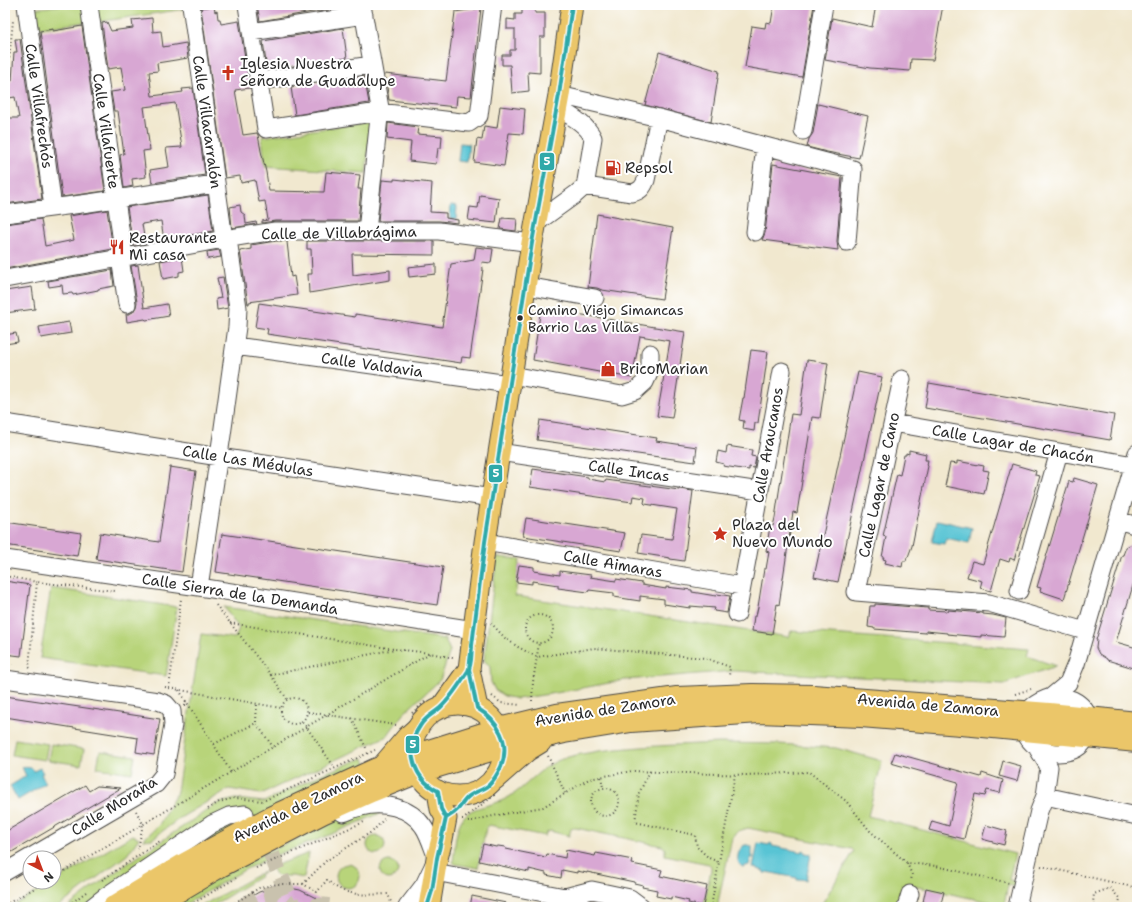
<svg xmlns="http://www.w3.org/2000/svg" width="1142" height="912" font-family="'Shantell Sans',sans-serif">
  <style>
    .green { fill: #b8d47a; stroke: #728052 }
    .water { fill: #59c4d4; stroke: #427880 }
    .building { fill: #d8a7d3 }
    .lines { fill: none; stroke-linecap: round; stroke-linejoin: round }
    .minor-tunnel { stroke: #c9c2ae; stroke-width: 17; stroke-dasharray: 17 8; stroke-linecap: butt }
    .minor-casing { stroke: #494744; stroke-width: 19 }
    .major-casing { stroke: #494744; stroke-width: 23 }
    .highway-casing { stroke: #494744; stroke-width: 24 }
    .path { stroke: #494744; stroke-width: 2; stroke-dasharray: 1 3; stroke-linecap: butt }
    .minor { stroke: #fff; stroke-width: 17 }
    .major { stroke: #ebc669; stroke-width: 21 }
    .highway { stroke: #ebc669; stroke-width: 22 }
    .bus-1-casing { stroke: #fff; stroke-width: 7 }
    .bus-1 { stroke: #2fa9a9; stroke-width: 4 }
    .bus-dot { fill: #2b2b2b; stroke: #fff; stroke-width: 1.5 }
    .labels { text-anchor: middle; stroke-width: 4; stroke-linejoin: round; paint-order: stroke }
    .bus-label { font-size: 14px; fill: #2b2b2b; stroke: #fff; text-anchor: start }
    .poi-label { font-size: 15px; fill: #2b2b2b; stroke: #fff; text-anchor: start }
    .street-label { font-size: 15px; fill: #2b2b2b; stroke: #fff }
    .line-badge { stroke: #fff; stroke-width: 1.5 }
    .badge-label { font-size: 11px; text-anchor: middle; font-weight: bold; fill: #fff }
  </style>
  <rect width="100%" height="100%" fill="#fff"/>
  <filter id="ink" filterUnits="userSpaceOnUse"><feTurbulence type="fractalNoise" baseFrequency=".025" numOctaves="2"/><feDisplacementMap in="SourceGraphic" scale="8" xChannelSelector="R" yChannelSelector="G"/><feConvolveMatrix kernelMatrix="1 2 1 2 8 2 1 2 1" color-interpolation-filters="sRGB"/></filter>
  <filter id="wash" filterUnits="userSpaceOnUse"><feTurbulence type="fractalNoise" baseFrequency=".012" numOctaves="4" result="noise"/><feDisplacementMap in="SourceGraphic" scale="16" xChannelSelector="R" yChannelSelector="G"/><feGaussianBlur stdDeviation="0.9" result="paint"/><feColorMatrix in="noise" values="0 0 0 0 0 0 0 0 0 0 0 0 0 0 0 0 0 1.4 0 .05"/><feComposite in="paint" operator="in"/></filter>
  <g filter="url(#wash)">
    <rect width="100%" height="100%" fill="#f1e8cf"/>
    <path class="green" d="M63,5H84L86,22L35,29L32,9Z
      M95,5H185V9L97,22Z
      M371,122L366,173L265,166L262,137Z
      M497,557L520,559L515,596L789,637L791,631L1029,649L1027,656L1056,666L1004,684L734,671L625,680L556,693L517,699L504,696L495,690L491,682L490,667L484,660Z
      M51,588L177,607L166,676L40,658Z
      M224,607L445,639L450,651L440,680L403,714L387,736L261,794L229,789L180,818L152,839L143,840L159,825L177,792L201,634L235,638L239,628Z
      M15,739L48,744L45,760L12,755Z
      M720,743L779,744L836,748L882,761L868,816L1015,854L1009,880L1018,882L1017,887L1008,885L1004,905L913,886L909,884L895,907H820L854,851L852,849L748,828L738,831L732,838L718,902L719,907H703L711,870V866L709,864L665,855V848L662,846L576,828H573L571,829L569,836L550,831L546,833L545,836L489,825L486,828L478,868L455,864L453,862C456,843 454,817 475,809C487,805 499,803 509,797C526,787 538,770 555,762C569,755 584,754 599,751C639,746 680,745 720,743Z
      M51,744L84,749L81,765L48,760Z
      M100,751L135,756L132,773L97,768Z
      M363,758L367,765L143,881L245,810L85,907H68L103,880L215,805L223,802L236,799L264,802L322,774Z
      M367,809L383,812L315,841L281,853L246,869L181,907H165L248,861L339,819Z
      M133,835L139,838L127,855L58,907H11Z
      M367 845a9 9 0 1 1 18 0a9 9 0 1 1-18 0Z
      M309,853L304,878L293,876H277L272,868L260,874L261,876L210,907H204L203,905L272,867Z
      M380 870a9 9 0 1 1 18 0a9 9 0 1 1-18 0Z
      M336 876a12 12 0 1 1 24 0a12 12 0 1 1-24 0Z"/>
    <path class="water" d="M460,143L469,144L467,162L458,161Z
      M451,205L457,206L456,219L450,218Z
      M937,520L972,528L969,543L946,538L944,544L932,542Z
      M22,767L32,768L34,771L40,768L43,773L41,774L46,783L18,800L10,786L26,776Z
      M758,843L769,845L770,843L772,844V846L802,852L803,850L805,851V853L811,854L806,880L800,879L799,880H797V878L767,872L766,873H764V871L758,869V868L753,867Z
      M745,845H749L752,847V856H753V858H751L749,865L743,867C734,863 738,848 745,845Z"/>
    <g id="blocks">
      <path class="building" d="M257,5H340V8L318,12V11L260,21Z
        M774,5H814L802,77L745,67L752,26L765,28L766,22L771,23Z
        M876,5H943L933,60L911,59L910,71L870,68L825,60L832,18L872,27Z
        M214,6L215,12L217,11L218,19H220L221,24L239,21L250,88L235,90L243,135L257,133L258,135L261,151L266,172L269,191L324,192L326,172L360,175L358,189H361L358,221H275L262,223V221L268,220L265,201L259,202L255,180L241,183L240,176L225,178L201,8Z
        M522,7L535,8V13H545V37H540V73L528,72L529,91L512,93L510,65H502V55H510V50H515V29H507V19L515,20V14H522Z
        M481,8L471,97L457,96L456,107L389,100L385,74L446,81L455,12Z
        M152,18L153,32L161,31L163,47L186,43L188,58L157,63L158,71L149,72L152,96L183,92L182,89L193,88L205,175L152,183L150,170L169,167L166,148L182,147L175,103L144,107L150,150L143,151L146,177L132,179L133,186L124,188L120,155L124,154L118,111H114L111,92L125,90L121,67L108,69L102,23L107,22L111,31L133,28L132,20Z
        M82,26L105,191L62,197L40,31L53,29V31Z
        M343,28L347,58L267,70L263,41Z
        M15,39H20L42,199L5,204V152H7L8,118H19L15,97L9,98L10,81H12L14,52H17Z
        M659,52L719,71L711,122L645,105Z
        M364,76L369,103L295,115L291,87Z
        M818,104L868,116L859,158L827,152L807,147L809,139L813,133Z
        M500,106L525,109L523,134L509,133L504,166L474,162L477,139L482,140L484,126L497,128Z
        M388,123L418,127L417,134L442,136L441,148H438L436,164L409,161L411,142L387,139Z
        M773,164L842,177L837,241L838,250L762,240L765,233Z
        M394,179L432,183L430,212L446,213V218L458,220V223L439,221H378L382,180L394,181Z
        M208,195L213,231L164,240L161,221L142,224L145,243L133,246L127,207Z
        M480,195L499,198L496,223L468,220L470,207L478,208Z
        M240,205L241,212L245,215L246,224L256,222L257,224L232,228L230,207Z
        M107,210L113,249L5,269V224L41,219L45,246L74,240L69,216Z
        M597,214L673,228L662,299L602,290L597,288L588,287Z
        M502,218L517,219L516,231L500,229Z
        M276,241H288L287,242L291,277L294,276L297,295L249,302V304H248L240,251L251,249V245Z
        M307,241H434V255L352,254L353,275L390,270V280L309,293L308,274H312L311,249H307Z
        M476,247L493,249L491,263L482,262L483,269L470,358L462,357L461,363L267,334L268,329L255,327L259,303L355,317V314L442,327L451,264L474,260Z
        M219,250L221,257L208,259L207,252Z
        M182,257L184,271L179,272V276L163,279L160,261Z
        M436,264V274L409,277L408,267Z
        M138,265L144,308L167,304L169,316L146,320L145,319L127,322L126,314H129L133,312L136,307L137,302L131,266Z
        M112,270L114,286L98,289V290L73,295L72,293L63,294L62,285L49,287L48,281Z
        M223,277L228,308L217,310L216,299L221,298L217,278Z
        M32,287L35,309L5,313V291Z
        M541,308L685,332L672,418L657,416L670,341L640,336L632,378L533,360Z
        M69,322L71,333L41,338L39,327Z
        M16,333L18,342L5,344V335Z
        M751,350L768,352L758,423H755L754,431L743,429L744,421L739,420L743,398H744Z
        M807,360L828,363L820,418L812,417L797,513L793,512L779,605L777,604L772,634L752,631L754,616H756L758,607L764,569H766L769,552L766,551L770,526H773L775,518L791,414L799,415Z
        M858,372L882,377L838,582L814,577Z
        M929,383L1114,415L1110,440L925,408Z
        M540,420L657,438L656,441L697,447L695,462L537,440Z
        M727,446L752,450L751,456L756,457L754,468L749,467V470L723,466L724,464L716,462L718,451L726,453Z
        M909,450L926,454L925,460H928L927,465L928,466L912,546L908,557H907L906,561H903L902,567L885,563L886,560L883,559L884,557H882L886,537L883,536L897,474L900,475L904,455H906V453L909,454Z
        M957,461L984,466L983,470L989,471L984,494L945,486L950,463L957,464Z
        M1012,464L1036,471L1035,475L1040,476L1014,560L1010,558L1009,562L1000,559L991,591L980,588L982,581L967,577L972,561L983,564Z
        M170,467L196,471L182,572L96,559L100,533L159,542Z
        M533,469L588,477V479L605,482L606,480L679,490V489L693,491L684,561L670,559V558L638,553L641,535L672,539L677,509L645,504L644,503L645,498L633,496L632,502L530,487Z
        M1074,478L1098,485L1064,599L1040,591L1041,588L1037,587L1069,481L1073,482Z
        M526,518L625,533L621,551L523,536Z
        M5,522L81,533L77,556L5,545Z
        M222,534L443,567L437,605L216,572Z
        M1132,544H1137V572L1116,642L1137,648V669L1107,660V659L1099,654L1096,648L1097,640H1096L1122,555H1123L1126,547Z
        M519,565L534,567V571L560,575V571L591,575L590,577L616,581V579L642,583V585L666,589V587L692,590V592L716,596L717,594L730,596L727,613L714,611L715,608L690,606V608L664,604V599L640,596V601L614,597V593L589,590L588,592L558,588V585L532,581V584L516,582Z
        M5,581L30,585L21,656L5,654Z
        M875,604L928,608V610L948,611V610L983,613V614L993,615L1006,618L1004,637L981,635V637L947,634V633L926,631V633L874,629V628L868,627L870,606H875Z
        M5,696L160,719L154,755L136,752L138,738L5,717Z
        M895,753L981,777L982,773L1003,780L1000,793L987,790L985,796L975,794L964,839L929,830L932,821L949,826L958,782L891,763Z
        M1003,761L1021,766L1017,781L999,776Z
        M85,785L89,791L97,786L121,788L5,856V832Z
        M986,825L1007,831L1004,845L982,839Z
        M483,844L496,847L498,846L505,847L506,849L546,857L547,854L565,858L566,850L595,856L596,853L633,860L632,864L662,870L660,876L707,886L703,906L688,903L689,901L671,897V899L656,896L657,890L642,887L643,885L634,883V882L587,872V873L577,871V873L562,870L561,878L546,875V873L529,869V872L479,861Z
        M275,887H285L300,890L334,907H233L259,892Z
        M926,888L944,892L940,907H924L925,902H923Z
        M472,896L506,903L505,907H470Z"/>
    </g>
  </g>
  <g filter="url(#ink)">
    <use href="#blocks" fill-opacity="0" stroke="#494744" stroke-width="1"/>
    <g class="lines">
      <path class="minor-tunnel" d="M262,831L293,907
        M242,907L259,897L276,893L292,907
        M312,907L324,906L331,907"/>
      <defs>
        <path id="minor" d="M26,5L53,208
          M89,5L124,257
          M191,5L224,239
          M247,5L266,129L379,112L469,123L479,116L493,5
          M362,5L380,108L367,231
          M251,32L364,15
          M259,81L372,65
          M559,95L659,118L765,146L755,232
          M803,131L824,5
          M765,146L853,169L847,242
          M585,186L632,193C640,191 643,188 646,180L659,118
          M5,214L89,203L215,184
          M536,223L576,194L585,186L586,181L593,138C587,124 569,115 556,107
          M120,258L127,304
          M5,279L224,239L275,231H439L532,243
          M526,286L595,298
          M235,346L509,384
          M511,375L622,395L635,391L645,382L650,371V353
          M902,379L856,592L989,603L1085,631
          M5,423L219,457L492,498
          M893,423L1134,465
          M499,452L760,491
          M1118,520L1137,526
          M485,542L742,586
          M5,559L199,587L474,630
          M199,587L222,435L237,327L238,308L228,239
          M1019,591L1059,452
          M737,614L782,371
          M5,679L158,701L166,704L172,711L173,725L164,774L156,784L5,872
          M1051,697L1068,683L1076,664L1137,453
          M1051,697C1059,697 1066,697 1073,700C1089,708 1096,729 1082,744C1069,758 1038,755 1028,738C1026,734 1025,730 1025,726C1023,709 1038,701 1051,697Z
          M1045,796L1137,816
          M343,813C349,811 355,808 361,807C382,801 410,807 423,826C429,834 433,849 437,858L424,885L407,907
          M435,872L565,897L592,890L630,898L642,907
          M92,907L106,896L212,824L229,816L245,814
          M906,907L910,894
          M1017,907L1039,811L1045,796L1049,767L1036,746"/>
        <path id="major" d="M412 750a46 46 0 1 1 92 0a46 46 0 1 1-92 0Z
          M441,708L469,669
          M477,708L469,669L485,542L532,243L559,95L572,5
          M429,907L437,858L442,839L446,818L441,809L438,791"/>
        <path id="highway" d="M384,765L408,737L417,729
          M494,779L527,750L540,742
          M114,907L185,864L270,818L377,769L413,756L499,729L557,715L677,698L752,695L813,696L1049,714L1137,723
          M151,907L220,866L322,813L371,791L418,772L504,746L564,732L631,721L759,712L861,716L973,725L1137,741"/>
      </defs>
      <use href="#minor" class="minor-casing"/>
      <use href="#major" class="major-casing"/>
      <use href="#highway" class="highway-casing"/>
      <path class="path" d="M6,90L13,21
        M5,101L6,90
        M5,576L37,582
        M216,605L271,675L395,649L430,653
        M525 629a14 14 0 1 1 28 0a14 14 0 1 1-28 0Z
        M230,623L394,649
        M491,623L505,638L518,647L537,657L594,648L705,658L730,667L729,676
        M5,663L14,664
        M30,668L29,667L37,582L115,591
        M271,675L287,699
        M165,687L169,688L181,599
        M169,688L281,708
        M179,690L231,772
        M1015,694L1031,689
        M492,696L501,703L521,705
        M281 711a13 13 0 1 1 26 0a13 13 0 1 1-26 0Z
        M532,701L533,682L539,643
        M185,706L186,700
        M308,712L396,725
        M412,713L427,700
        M352,718L367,750
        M256,722L257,703
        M303,722L333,765
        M214,744L256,723L273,747
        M548,756L565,793
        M650,771L639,793L635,822L695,835L697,847L709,858L719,862L711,907
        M601,777L603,787
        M591 802a14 14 0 1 1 28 0a14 14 0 1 1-28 0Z
        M208,809L219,802L235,798L263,801L375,750
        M136,811L143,824L138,849
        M462,819H464L473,811L495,795
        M468,822L493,816L543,807L589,779L632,771L746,775L809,772L846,801L870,831L907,863L936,866L1009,883
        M719,862L735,775
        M907,863L912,875L911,881
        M1041,866L1137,888
        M256,868L364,822
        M54,877L191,796L430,653L453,658
        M102,880L160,841
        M303,884L326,861L373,831L384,819
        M1110,888L1120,899L1118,907
        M5,905L45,882
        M1032,905L1042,907
        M66,907L86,892
        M187,907L236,878
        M228,907L259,888L277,884H303L317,892L327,880C345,897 364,895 388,894L392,905
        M1097,907L1093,903L1094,894L1110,888"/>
      <use href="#minor" class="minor"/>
      <use href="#major" class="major"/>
      <use href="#highway" class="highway"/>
      <defs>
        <path id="bus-1" d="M439,850L446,818L441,809L438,791C414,779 404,749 420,726C425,717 433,714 440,708C451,698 460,683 468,671C472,664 471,655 472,647
          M427,907L432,891L437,858L446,818C449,816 453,814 456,811C461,807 463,801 468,797C474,791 483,791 489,785C494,780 498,773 501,767C511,742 498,721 477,708L469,669L485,542L532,243L559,95L572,5"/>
      </defs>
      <use href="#bus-1" class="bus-1-casing"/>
      <use href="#bus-1" class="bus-1"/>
    </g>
  </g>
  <defs>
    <symbol id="church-bare" viewBox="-9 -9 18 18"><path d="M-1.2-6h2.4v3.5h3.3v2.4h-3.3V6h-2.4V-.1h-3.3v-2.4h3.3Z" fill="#c8321e" stroke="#fff" stroke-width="2.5" paint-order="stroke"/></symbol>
    <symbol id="fuel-bare" viewBox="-9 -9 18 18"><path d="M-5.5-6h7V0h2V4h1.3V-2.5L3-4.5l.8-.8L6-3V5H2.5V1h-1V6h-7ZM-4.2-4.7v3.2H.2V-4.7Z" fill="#c8321e" stroke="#fff" stroke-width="2.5" paint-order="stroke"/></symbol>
    <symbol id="restaurant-bare" viewBox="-9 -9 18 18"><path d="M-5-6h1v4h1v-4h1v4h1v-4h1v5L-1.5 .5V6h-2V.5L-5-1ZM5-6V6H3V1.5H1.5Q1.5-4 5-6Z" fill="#c8321e" stroke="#fff" stroke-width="2.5" paint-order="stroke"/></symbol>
    <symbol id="shop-bare" viewBox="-9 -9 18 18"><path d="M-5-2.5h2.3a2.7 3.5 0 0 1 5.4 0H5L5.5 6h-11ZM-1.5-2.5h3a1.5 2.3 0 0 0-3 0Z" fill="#c8321e" stroke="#fff" stroke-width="2.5" paint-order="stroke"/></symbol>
    <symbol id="sight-bare" viewBox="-9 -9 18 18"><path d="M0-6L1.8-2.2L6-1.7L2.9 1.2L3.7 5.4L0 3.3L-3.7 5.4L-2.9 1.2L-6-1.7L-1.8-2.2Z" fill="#c8321e" stroke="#fff" stroke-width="2.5" paint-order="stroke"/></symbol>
  </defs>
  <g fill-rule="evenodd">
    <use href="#church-bare" x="217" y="62" width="22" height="22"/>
    <use href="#fuel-bare" x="602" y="157" width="22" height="22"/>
    <use href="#restaurant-bare" x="106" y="236" width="22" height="22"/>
    <use href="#shop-bare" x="597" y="358" width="22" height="22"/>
    <use href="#sight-bare" x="709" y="523" width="22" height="22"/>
  </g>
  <circle class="bus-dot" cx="520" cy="318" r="3.5"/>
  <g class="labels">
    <g class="bus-label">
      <text x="528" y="315">Camino Viejo Simancas<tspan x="528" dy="17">Barrio Las Villas</tspan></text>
    </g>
    <g class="poi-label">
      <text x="240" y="69">Iglesia Nuestra<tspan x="240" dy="17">Señora de Guadalupe</tspan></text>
      <text x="625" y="173">Repsol</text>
      <text x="129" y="243">Restaurante<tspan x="129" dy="17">Mi casa</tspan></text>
      <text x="620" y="374">BricoMarian</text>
      <text x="732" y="530">Plaza del<tspan x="732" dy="17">Nuevo Mundo</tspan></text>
    </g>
    <g class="street-label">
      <text transform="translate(39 106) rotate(82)" y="5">Calle Villafrechós</text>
      <text transform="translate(207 122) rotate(82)" y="5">Calle Villacarralón</text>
      <text transform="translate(106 131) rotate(82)" y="5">Calle Villafuerte</text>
      <text transform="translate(339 233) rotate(-1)" y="5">Calle de Villabrágima</text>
      <text transform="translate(372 365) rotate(8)" y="5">Calle Valdavia</text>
      <text transform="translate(1013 444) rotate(10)" y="5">Calle Lagar de Chacón</text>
      <text transform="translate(768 445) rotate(-80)" y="5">Calle Araucanos</text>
      <text transform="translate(248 461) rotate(9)" y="5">Calle Las Médulas</text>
      <text transform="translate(629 471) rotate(8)" y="5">Calle Incas</text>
      <text transform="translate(879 485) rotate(-78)" y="5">Calle Lagar de Cano</text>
      <text transform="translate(613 564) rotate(10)" y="5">Calle Aimaras</text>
      <text transform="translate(240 594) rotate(9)" y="5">Calle Sierra de la Demanda</text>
      <text transform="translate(928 705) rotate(5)" y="5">Avenida de Zamora</text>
      <text transform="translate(605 710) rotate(-9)" y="5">Avenida de Zamora</text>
      <text transform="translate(114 806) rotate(-32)" y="5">Calle Moraña</text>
      <text transform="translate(298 807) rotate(-26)" y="5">Avenida de Zamora</text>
    </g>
  </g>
  <g class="line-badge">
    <rect x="539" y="152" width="16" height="19" rx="4" fill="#2fa9a9"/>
    <rect x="488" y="464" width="15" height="19" rx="4" fill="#2fa9a9"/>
    <rect x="405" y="735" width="15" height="19" rx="4" fill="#2fa9a9"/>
  </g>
  <g class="badge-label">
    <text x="547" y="165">5</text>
    <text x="496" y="477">5</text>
    <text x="413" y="748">5</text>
  </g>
  <rect width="1142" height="912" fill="none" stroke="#fff" stroke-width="20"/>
  <g transform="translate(42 870) rotate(138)"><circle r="19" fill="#ffffff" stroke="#aaaaaa"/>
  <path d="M0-3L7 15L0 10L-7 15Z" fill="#c8321e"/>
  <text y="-6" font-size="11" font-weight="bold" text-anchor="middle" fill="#2b2b2b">N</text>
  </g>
</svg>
